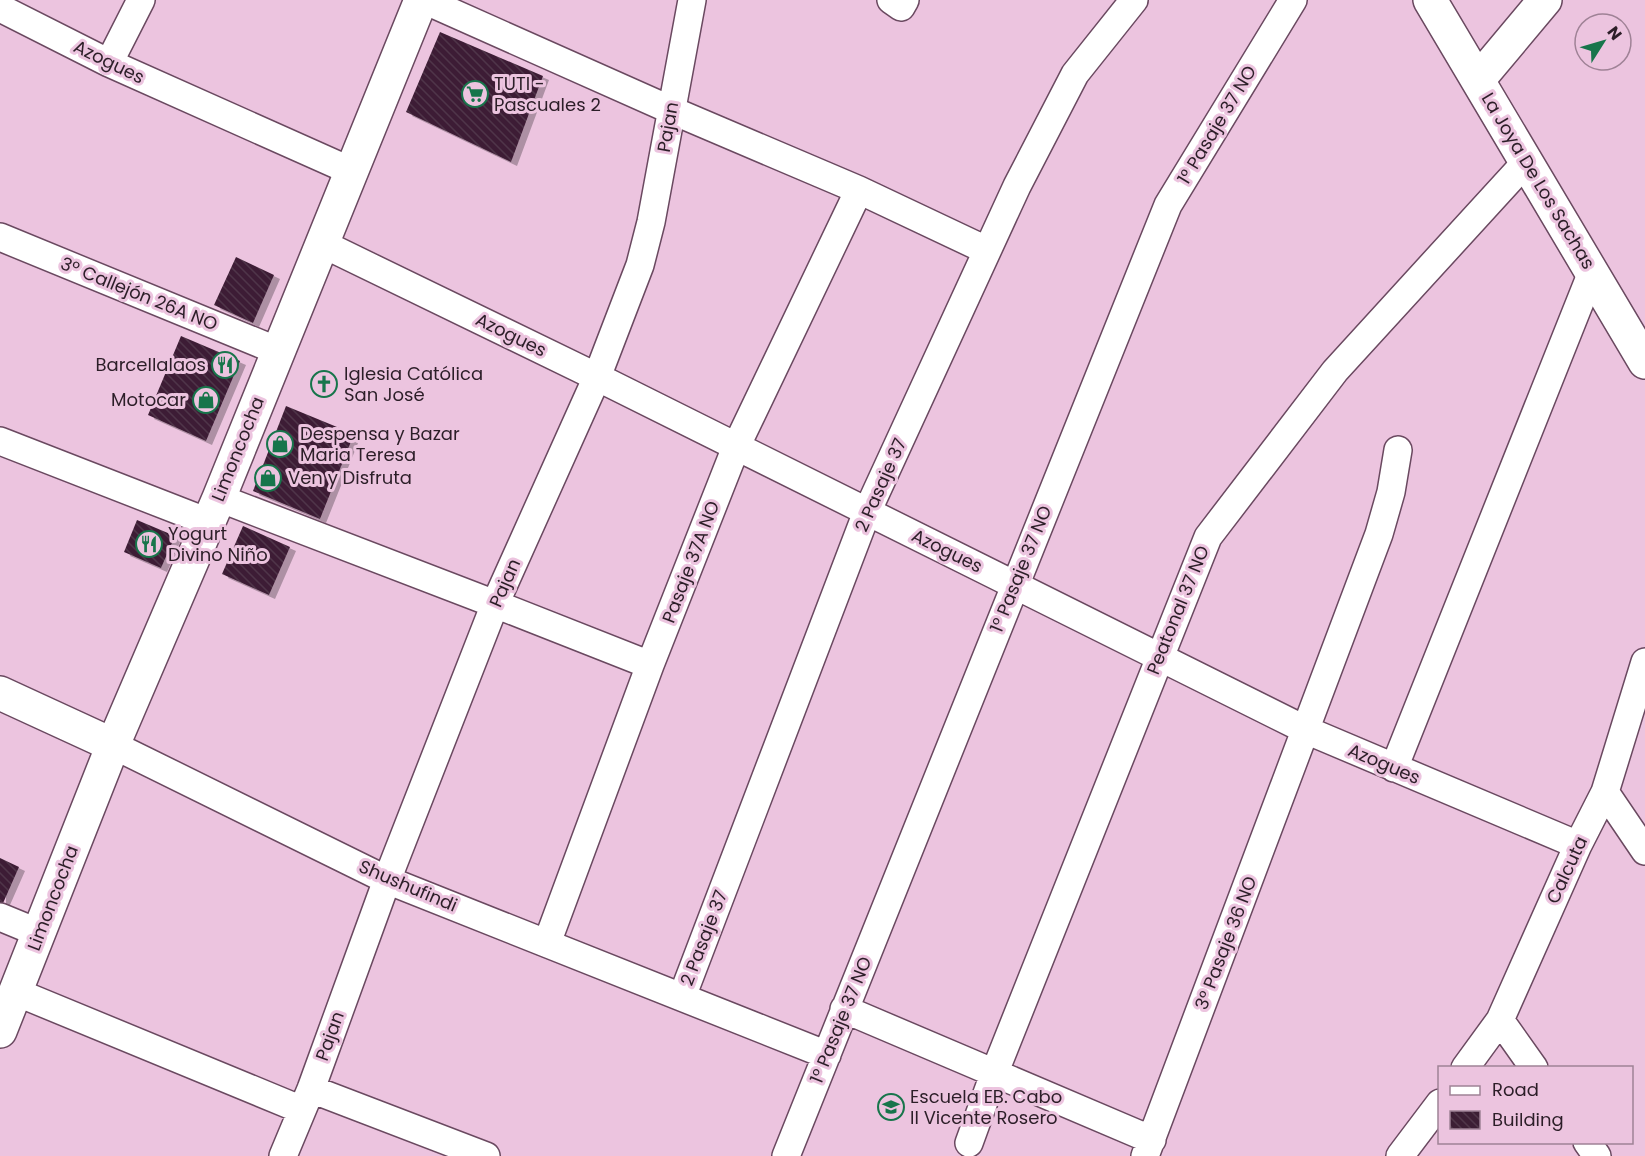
<svg xmlns="http://www.w3.org/2000/svg" width="1645" height="1156" font-family="Poppins,sans-serif">
  <style>
    .building { fill: url(#building-back-hatch); filter: url(#shadow) }
    .lines { fill: none; stroke-linecap: round; stroke-linejoin: round }
    .street-casing { stroke: #6a4960; stroke-width: 30 }
    .secondary-casing { stroke: #6a4960; stroke-width: 36 }
    .street { stroke: #fff; stroke-width: 27 }
    .secondary { stroke: #fff; stroke-width: 33 }
    .labels { text-anchor: middle; stroke-width: 6; stroke-linejoin: round; paint-order: stroke }
    .street-label { font-size: 18px; fill: #2c1e28; stroke: #ecc4df }
    .poi-label { font-size: 18px; fill: #2c1e28; stroke: #ecc4df; text-anchor: start }
  </style>
  <defs>
    <pattern id="building-back-hatch" width="6" height="6" patternUnits="userSpaceOnUse" patternTransform="scale(1.5)"><rect width="6" height="6" fill="#3c1e34"/><path d="M-1 5l2 2M0 0l6 6M5-1l2 2" fill="none" stroke="#503649"/></pattern>
    <filter id="shadow"><feDropShadow dx="6" dy="4" stdDeviation="0" flood-color="#0004"/></filter>
  </defs>
  <rect width="100%" height="100%" fill="#ecc4df"/>
  <path class="building" d="M440,32L543,76L511,162L406,112Z
    M236,257L274,275L253,323L214,305Z
    M181,336L240,361L206,441L148,415Z
    M286,406L354,434L320,519L253,491Z
    M137,520L175,536L161,568L124,552Z
    M243,526L290,547L269,595L222,574Z
    M0,858L19,867L0,910Z"/>
  <g class="lines">
    <defs>
      <path id="street" d="M424,0L671,110L859,190L986,250
        M891,0L901,7L905,0
        M0,8L109,63L351,171
        M109,63L141,0
        M0,237L278,351
        M321,243L597,377L1306,730L1578,845
        M0,441L208,522
        M219,498L495,604L650,665
        M113,745L387,880L827,1055
        M1394,768L1592,272
        M1605,792L1645,851
        M0,917L39,933
        M547,943L650,665L736,447L859,190
        M16,992L302,1110
        M682,997L867,512L1017,186L1075,74L1134,0
        M844,1009L1152,1140
        M1500,1020L1534,1068
        M1465,1068L1500,1020L1578,845L1605,792L1645,662
        M311,1089L486,1156
        M1587,1142L1597,1156
        M969,1143L994,1074L1208,537L1335,371L1526,162
        M283,1156L311,1089L387,880L495,604L597,377L640,265L651,222L692,0
        M786,1156L1168,205L1293,0
        M1145,1156L1379,534L1391,492L1398,450
        M1400,1156L1440,1103"/>
      <path id="secondary" d="M1430,0L1645,362
        M1478,80L1545,0
        M0,693L113,745
        M0,1031L113,745L219,498L421,0"/>
    </defs>
    <use href="#street" class="street-casing"/>
    <use href="#secondary" class="secondary-casing"/>
    <use href="#street" class="street"/>
    <use href="#secondary" class="secondary"/>
  </g>
  <defs>
    <symbol id="supermarket-ring" viewBox="-11 -11 22 22"><circle r="9.5" fill="#ecc4df" stroke="#17754b" stroke-width="1.5"/><path d="M-6-5.5h2.5l.6 2H6L4.5 2H-2.5L-4.4-4H-6ZM-1.5 3.2a1.3 1.3 0 1 0 .1 0ZM3 3.2a1.3 1.3 0 1 0 .1 0Z" fill="#17754b"/></symbol>
    <symbol id="restaurant-ring" viewBox="-11 -11 22 22"><circle r="9.5" fill="#ecc4df" stroke="#17754b" stroke-width="1.5"/><path d="M-5-6h1v4h1v-4h1v4h1v-4h1v5L-1.5 .5V6h-2V.5L-5-1ZM5-6V6H3V1.5H1.5Q1.5-4 5-6Z" fill="#17754b"/></symbol>
    <symbol id="church-ring" viewBox="-11 -11 22 22"><circle r="9.5" fill="#ecc4df" stroke="#17754b" stroke-width="1.5"/><path d="M-1.2-6h2.4v3.5h3.3v2.4h-3.3V6h-2.4V-.1h-3.3v-2.4h3.3Z" fill="#17754b"/></symbol>
    <symbol id="shop-ring" viewBox="-11 -11 22 22"><circle r="9.5" fill="#ecc4df" stroke="#17754b" stroke-width="1.5"/><path d="M-5-2.5h2.3a2.7 3.5 0 0 1 5.4 0H5L5.5 6h-11ZM-1.5-2.5h3a1.5 2.3 0 0 0-3 0Z" fill="#17754b"/></symbol>
    <symbol id="school-ring" viewBox="-11 -11 22 22"><circle r="9.5" fill="#ecc4df" stroke="#17754b" stroke-width="1.5"/><path d="M0-5L7-2L0 1L-7-2ZM-4 1L0 2.5L4 1V4Q0 6-4 4Z" fill="#17754b"/></symbol>
  </defs>
  <g fill-rule="evenodd">
    <use href="#supermarket-ring" x="460" y="79" width="30" height="30"/>
    <use href="#restaurant-ring" x="210" y="350" width="30" height="30"/>
    <use href="#church-ring" x="309" y="369" width="30" height="30"/>
    <use href="#shop-ring" x="191" y="385" width="30" height="30"/>
    <use href="#shop-ring" x="265" y="429" width="30" height="30"/>
    <use href="#shop-ring" x="253" y="463" width="30" height="30"/>
    <use href="#restaurant-ring" x="134" y="529" width="30" height="30"/>
    <use href="#school-ring" x="876" y="1092" width="30" height="30"/>
  </g>
  <g class="labels">
    <g class="street-label">
      <text transform="translate(109 62) rotate(26)" y="6">Azogues</text>
      <text transform="translate(1217 125) rotate(-59)" y="6">1° Pasaje 37 NO</text>
      <text transform="translate(668 127) rotate(-80)" y="6">Pajan</text>
      <text transform="translate(1538 181) rotate(59)" y="6">La Joya De Los Sachas</text>
      <text transform="translate(139 294) rotate(22)" y="6">3º Callejón 26A NO</text>
      <text transform="translate(511 335) rotate(26)" y="6">Azogues</text>
      <text transform="translate(238 449) rotate(-68)" y="6">Limoncocha</text>
      <text transform="translate(881 485) rotate(-66)" y="6">2 Pasaje 37</text>
      <text transform="translate(947 551) rotate(26)" y="6">Azogues</text>
      <text transform="translate(691 562) rotate(-69)" y="6">Pasaje 37A NO</text>
      <text transform="translate(1021 569) rotate(-68)" y="6">1° Pasaje 37 NO</text>
      <text transform="translate(505 583) rotate(-66)" y="6">Pajan</text>
      <text transform="translate(1178 610) rotate(-68)" y="6">Peatonal 37 NO</text>
      <text transform="translate(1384 764) rotate(23)" y="6">Azogues</text>
      <text transform="translate(1567 870) rotate(-65)" y="6">Calcuta</text>
      <text transform="translate(408 886) rotate(23)" y="6">Shushufindi</text>
      <text transform="translate(53 898) rotate(-69)" y="6">Limoncocha</text>
      <text transform="translate(704 938) rotate(-69)" y="6">2 Pasaje 37</text>
      <text transform="translate(1226 943) rotate(-69)" y="6">3° Pasaje 36 NO</text>
      <text transform="translate(841 1020) rotate(-68)" y="6">1° Pasaje 37 NO</text>
      <text transform="translate(330 1036) rotate(-70)" y="6">Pajan</text>
    </g>
    <g class="poi-label">
      <text x="494" y="90">TUTI -<tspan x="494" dy="21">Pascuales 2</tspan></text>
      <text x="206" y="371" text-anchor="end">Barcellalaos</text>
      <text x="344" y="380">Iglesia Católica<tspan x="344" dy="21">San José</tspan></text>
      <text x="186" y="406" text-anchor="end">Motocar</text>
      <text x="300" y="440">Despensa y Bazar<tspan x="300" dy="21">Maria Teresa</tspan></text>
      <text x="288" y="484">Ven y Disfruta</text>
      <text x="168" y="540">Yogurt<tspan x="168" dy="21">Divino Niño</tspan></text>
      <text x="910" y="1103">Escuela EB. Cabo<tspan x="910" dy="21">II Vicente Rosero</tspan></text>
    </g>
  </g>
  <rect x="1438" y="1066" width="195" height="78" fill="#ecc4df" stroke="#9f8296" stroke-width="1.5"/>
  <rect x="1450" y="1086" width="30" height="9" fill="#ffffff" stroke="#9f8296" stroke-width="1.5"/>
  <text x="1492" y="1096" font-size="18" fill="#2c1e28">Road</text>
  <rect x="1450" y="1111" width="30" height="18" fill="url(#building-back-hatch)" stroke="#9f8296" stroke-width="1.5"/>
  <text x="1492" y="1126" font-size="18" fill="#2c1e28">Building</text>
  <g transform="translate(1603 42) rotate(53)"><circle r="28" fill="#ecc4df" stroke="#9f8296" stroke-width="1.5"/>
  <path d="M0-4.5L10 22L0 15L-10 22Z" fill="#17754b"/>
  <text y="-9" font-size="16" font-weight="bold" text-anchor="middle" fill="#2c1e28">N</text>
  </g>
</svg>
